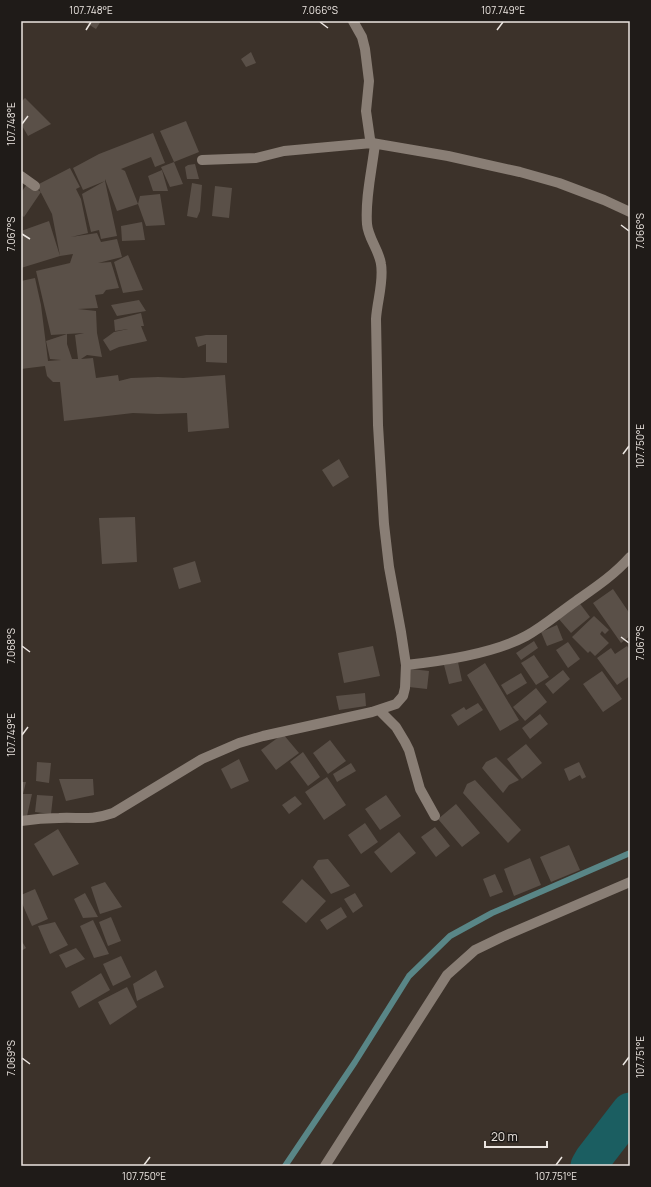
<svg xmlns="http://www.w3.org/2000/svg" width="651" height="1187" font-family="Manrope,sans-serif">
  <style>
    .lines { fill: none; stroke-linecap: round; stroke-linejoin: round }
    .stream { stroke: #598687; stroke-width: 6 }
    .river { stroke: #1b5e61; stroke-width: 37 }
    .building { fill: #5a5048; fill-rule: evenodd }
    .minor { stroke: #897e75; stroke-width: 10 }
    .ticks { fill: none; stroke: #ebe5e0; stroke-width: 1.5 }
    .neatline { fill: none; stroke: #ebe5e0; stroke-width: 1.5 }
    .ticks-label { font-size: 10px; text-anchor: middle; fill: #ebe5e0 }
  </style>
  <rect width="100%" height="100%" fill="#3c322a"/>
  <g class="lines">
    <path class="stream" d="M285,1166L355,1062L409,976L450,936L492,913L630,853"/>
    <path class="river" d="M589,1166L593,1159L630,1111"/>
  </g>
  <path class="building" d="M83,21H101L96,29Z
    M251,52L256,63L246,67L241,59Z
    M25,98L51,124L28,136L21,124V102Z
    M186,121L199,152L174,162L160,131Z
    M153,133L165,163L155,167L151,157L121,169L125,171L138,204L140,196L160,194L165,225L146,226L138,204L117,211L105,179V181L83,190L73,168L99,154Z
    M174,162L183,184L170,187L161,167Z
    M195,164L199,179H187L185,167L188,165Z
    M70,168L80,187L76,189L81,199L88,233L71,237L97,233L101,242L117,239L122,257L98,263L111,262L119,288L106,290L103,294L95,295L98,308L78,309L96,311L97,333L102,357L87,355L81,359L93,358L96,378L118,375L119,381L131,378L158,377L183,378L225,375L229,428L188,432L187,413L158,414L133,413L64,421L60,382H53L47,376L45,366L21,369V281L35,278L41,305L48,361L61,360L50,359L46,341L67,334L51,335L36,271L70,263L73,254L60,256L21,268V231L49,221L60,256L52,214L37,185ZM84,333L75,335L78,359H72L67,344V334Z
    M162,170L168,191H153L148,176Z
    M105,181L117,236L101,239L99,230L91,232L82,194Z
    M28,183L41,192L24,217L21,215V190L22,191Z
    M192,183L202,185L200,211L197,218L187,216Z
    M215,186L232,188L229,218L212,216Z
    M142,222L145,240L122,241L121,226Z
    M128,255L143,290L123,293L114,262Z
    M139,300L146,311L117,316L111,305Z
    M141,313L144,326H141L147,341L119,347L110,351L103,340L114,332L128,329L115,331L114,320Z
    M206,335H227V363L206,362V344L198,347L195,337Z
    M339,459L349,477L333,487L322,470Z
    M135,517L137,562L102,564L99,518Z
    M195,561L201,582L179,589L173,568Z
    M613,589L630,614V636L621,643L593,603Z
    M578,601L590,617L571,633L558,618Z
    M594,616L609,630L605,634L602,631L600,634L609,643L595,656L590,651L588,653L572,637Z
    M557,625L563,640L547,646L541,632Z
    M534,641L538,648L521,660L516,653Z
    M568,642L580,659L568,668L556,650Z
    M373,646L380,676L344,683L338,653Z
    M627,646L630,650V676L617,685L597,658L611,648L615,654Z
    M534,655L549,677L536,685L521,663Z
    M458,662L462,681L449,684L444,665Z
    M485,663L519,720L500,731L467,675Z
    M411,669L429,671L427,689L409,687Z
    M563,670L570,679L553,694L545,684Z
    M602,671L622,699L603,712L583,684Z
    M521,673L527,683L507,695L501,685Z
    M536,688L547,702L525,721L513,707Z
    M365,693L366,706L339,710L336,696Z
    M478,703L483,710L458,726L451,715L464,707L466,710Z
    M540,714L548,724L530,739L522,728Z
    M283,734L299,753L276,770L261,750Z
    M330,740L346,761L328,774L313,753Z
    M526,744L542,763L522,779L507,759Z
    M303,752L320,777L308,786L290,762Z
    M496,757L519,780L509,785L503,793L482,768L486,762Z
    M239,759L249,781L231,789L221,769Z
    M37,762L51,763L49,783L36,781Z
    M579,762L586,777L582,779L580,775L569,781L564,769Z
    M351,763L356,771L337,782L333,774Z
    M327,777L346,805L324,820L305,792Z
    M59,779H93L94,795L66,801Z
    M475,780L521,830L508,843L463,793L467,784Z
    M21,782H26L23,794H32L27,816H21Z
    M37,795L53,796L51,814L35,812Z
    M386,795L401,816L380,830L365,809Z
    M295,796L302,804L289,814L282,805Z
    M456,804L480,833L462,847L438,819Z
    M365,823L378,842L361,854L348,835Z
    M435,827L450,846L436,857L421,837Z
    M58,829L79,864L53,876L34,844Z
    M399,832L416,853L391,873L374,852Z
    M569,845L580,870L551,882L540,857Z
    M530,858L541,885L514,896L504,869Z
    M328,859L350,886L331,894L313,867L318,860Z
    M495,874L503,892L490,897L483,879Z
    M302,879L326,901L306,923L282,902Z
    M105,882L122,907L100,914L91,887Z
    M35,889L48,919L32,926L21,901V895Z
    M85,893L98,917L83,918L74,899Z
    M355,893L363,906L353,913L344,899Z
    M341,907L347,917L327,930L320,920Z
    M111,917L121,941L108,946L99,922Z
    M93,920L109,954L94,958L80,926Z
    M55,922L68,945L50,954L38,926Z
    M21,940L26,948L21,951Z
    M76,948L85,959L66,968L59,955Z
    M121,956L131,977L113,986L103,964Z
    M156,970L164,987L137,1001L133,984Z
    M101,973L110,990L79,1008L71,992Z
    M127,987L137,1007L110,1025L98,1002Z"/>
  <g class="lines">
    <path class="minor" d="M353,21L362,37L365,49L369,81L366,111L370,139L372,143L448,156L520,172L559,183L604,200L630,212
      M375,144C372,170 365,198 367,224C368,238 379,250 381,264C384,282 377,301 376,319L378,425L384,524L389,567L401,632L406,665C443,661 493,654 526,636C544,626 560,612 576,601C596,587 614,575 630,557
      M202,160L256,158L284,151L372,143
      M21,176L35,186
      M379,710L396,727L405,742L409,750L420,789L435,816
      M21,821C34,819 46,818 59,818C81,817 90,821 113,813L202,759L239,743L263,736L372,712L396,704L403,696L405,688L406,665
      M325,1166L447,975L475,950L502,937L630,882"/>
  </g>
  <path class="ticks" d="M320,22L328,28M86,30L91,22M497,30L503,22M22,124L28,116M621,225L629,231M22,234L30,239M623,454L629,446M621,637L629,643M22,646L30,652M22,735L28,727M22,1058L30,1064M623,1065L629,1057M144,1165L150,1157M556,1165L562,1157"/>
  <rect width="651" height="1187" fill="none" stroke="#1f1b18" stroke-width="44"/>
  <path d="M485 1141v6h62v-6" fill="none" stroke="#ebe5e0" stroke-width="2"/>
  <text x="491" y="1141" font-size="12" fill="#ebe5e0" stroke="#1f1b18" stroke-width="3" paint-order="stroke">20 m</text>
  <rect x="22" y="22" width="607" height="1143" class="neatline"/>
  <g class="ticks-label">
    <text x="91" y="14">107.748°E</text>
    <text x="320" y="14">7.066°S</text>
    <text x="503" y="14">107.749°E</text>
    <text transform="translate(11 124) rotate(-90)" y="4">107.748°E</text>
    <text transform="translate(640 231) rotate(-90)" y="4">7.066°S</text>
    <text transform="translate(11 234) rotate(-90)" y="4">7.067°S</text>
    <text transform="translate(640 446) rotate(-90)" y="4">107.750°E</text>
    <text transform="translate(640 643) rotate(-90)" y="4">7.067°S</text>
    <text transform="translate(11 646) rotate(-90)" y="4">7.068°S</text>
    <text transform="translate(11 735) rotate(-90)" y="4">107.749°E</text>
    <text transform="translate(640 1057) rotate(-90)" y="4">107.751°E</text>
    <text transform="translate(11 1058) rotate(-90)" y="4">7.069°S</text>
    <text x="144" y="1180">107.750°E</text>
    <text x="556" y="1180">107.751°E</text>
  </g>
</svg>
